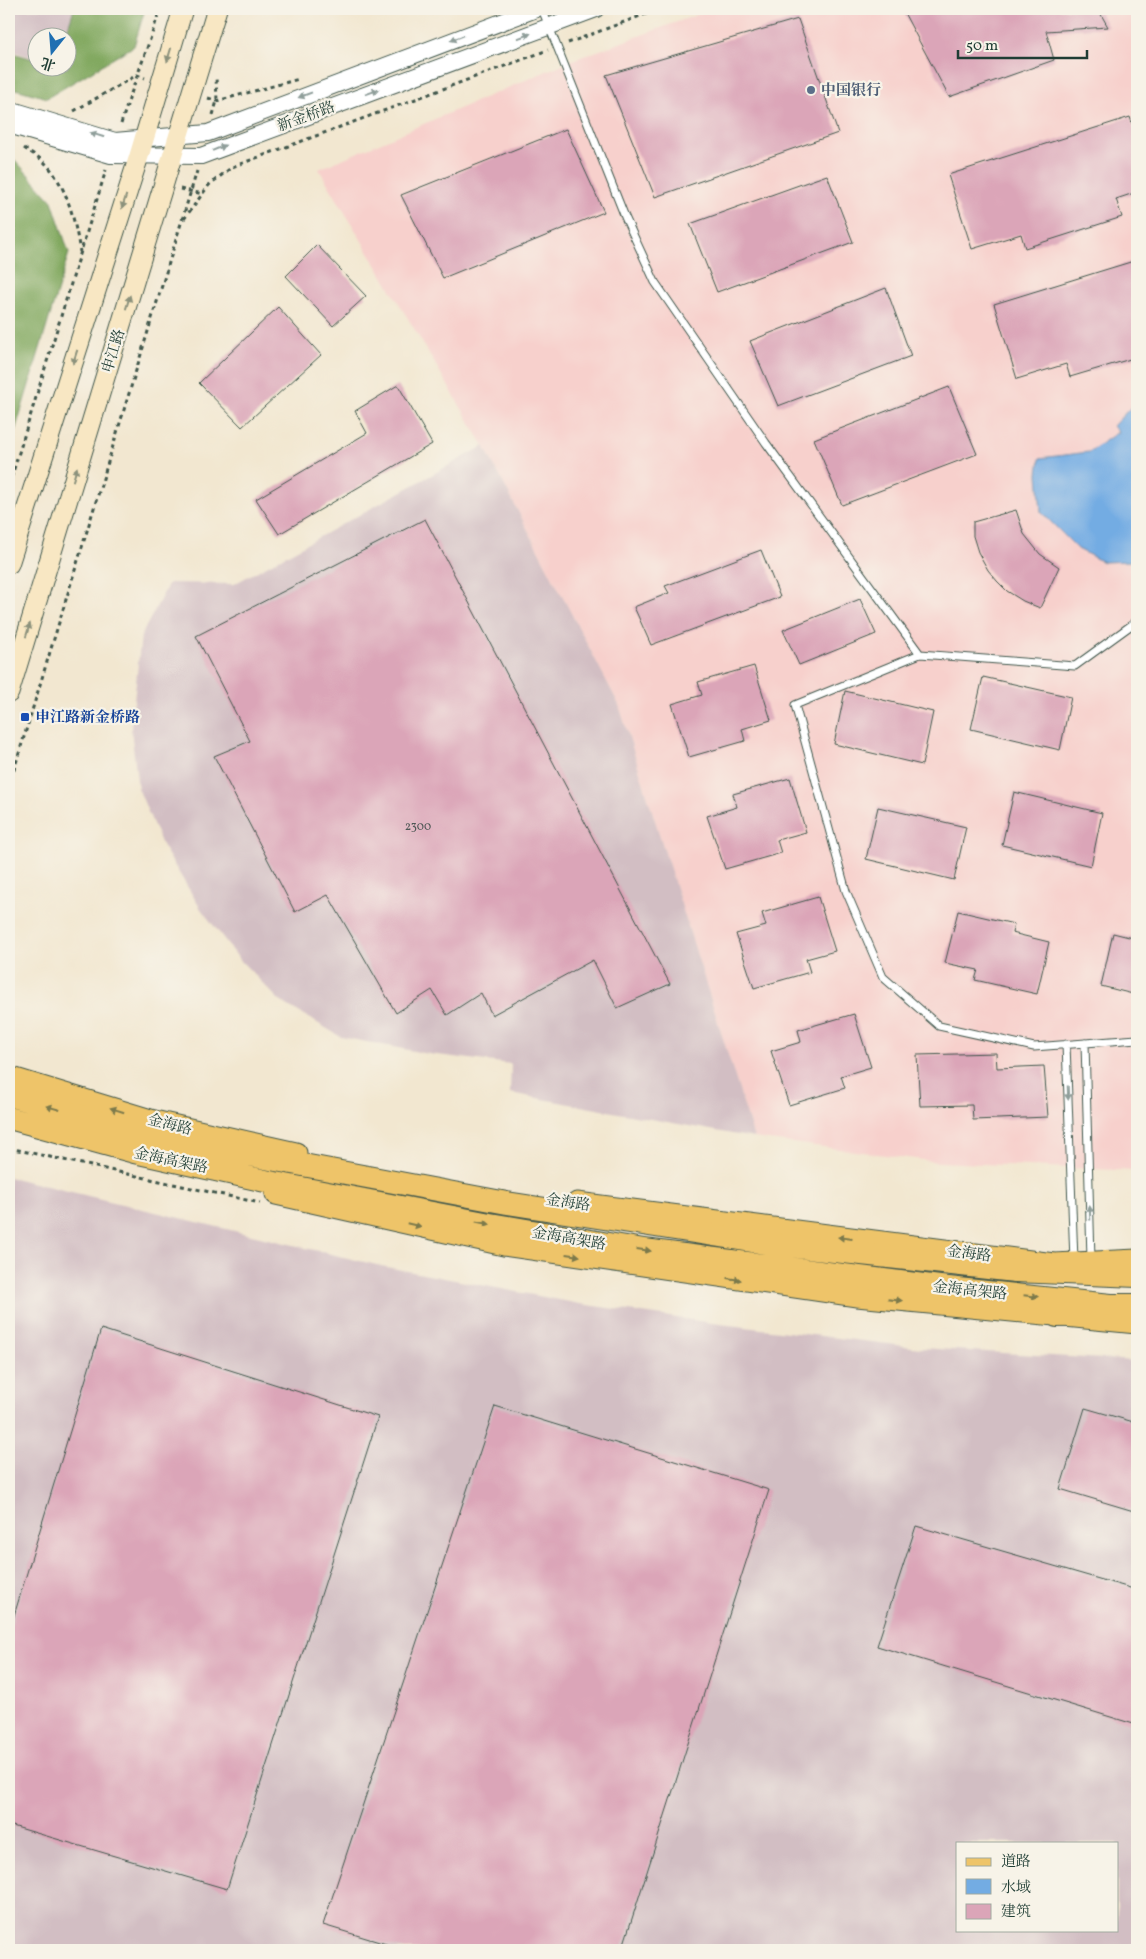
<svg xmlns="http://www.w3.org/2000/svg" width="1146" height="1959" font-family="Vollkorn,'Noto Serif SC',serif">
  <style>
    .built { fill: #f7d0cc }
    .industrial { fill: #d2bec3; fill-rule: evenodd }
    .forest { fill: #82a960; stroke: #50734a }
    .water { fill: #73ace3; stroke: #49748c }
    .building { fill: #dba5b8 }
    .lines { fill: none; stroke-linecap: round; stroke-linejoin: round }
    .service-casing { stroke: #3f564b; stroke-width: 9 }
    .tertiary-casing { stroke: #3f564b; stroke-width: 18 }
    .secondary-casing { stroke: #3f564b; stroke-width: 21 }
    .primary-casing { stroke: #3f564b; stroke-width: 23 }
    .trunk-casing { stroke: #3f564b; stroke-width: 24 }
    .path { stroke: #3f564b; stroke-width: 3; stroke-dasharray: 4 4; stroke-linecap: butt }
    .service { stroke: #fff; stroke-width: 7 }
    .tertiary { stroke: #fff; stroke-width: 16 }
    .secondary { stroke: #f8e7c3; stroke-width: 19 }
    .primary { stroke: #eec469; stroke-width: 21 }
    .trunk { stroke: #eec469; stroke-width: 22 }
    .oneway { fill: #8f9e9a }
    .oneway2 { fill: #8c927c }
    .oneway3 { fill: #7c7a4c }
    .service-dot { fill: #5c6f8a; stroke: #f7f3e8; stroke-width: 2 }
    .transit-dot { fill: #1a4fb4; stroke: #f7f3e8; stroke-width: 2 }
    .labels { text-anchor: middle; stroke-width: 4.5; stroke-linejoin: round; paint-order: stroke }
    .number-label { font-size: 12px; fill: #4e5755 }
    .service-label { font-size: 15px; font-weight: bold; fill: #4e5e75; stroke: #f7f3e8; text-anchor: start }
    .street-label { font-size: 15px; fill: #1f3d34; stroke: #f7f3e8 }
    .transit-label { font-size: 15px; font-weight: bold; fill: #164399; stroke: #f7f3e8; text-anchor: start }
  </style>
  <rect width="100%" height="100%" fill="#f7f3e8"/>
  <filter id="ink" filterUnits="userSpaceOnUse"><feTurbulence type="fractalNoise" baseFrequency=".02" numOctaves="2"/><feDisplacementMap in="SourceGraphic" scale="10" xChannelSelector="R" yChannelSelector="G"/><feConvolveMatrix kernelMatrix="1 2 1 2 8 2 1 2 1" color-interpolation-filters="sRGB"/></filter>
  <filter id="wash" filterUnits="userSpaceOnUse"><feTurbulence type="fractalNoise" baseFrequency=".0096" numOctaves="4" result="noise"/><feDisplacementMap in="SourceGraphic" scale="20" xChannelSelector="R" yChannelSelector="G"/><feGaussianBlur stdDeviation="1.12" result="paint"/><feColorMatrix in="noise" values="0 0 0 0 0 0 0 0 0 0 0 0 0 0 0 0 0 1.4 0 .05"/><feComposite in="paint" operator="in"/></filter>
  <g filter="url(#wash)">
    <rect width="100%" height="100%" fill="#f2e7d0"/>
    <path class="built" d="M713,9H1137V1171L939,1162L754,1138L619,705L484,446L319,169L570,61Z"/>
    <path class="industrial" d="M9,9H74L65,37L38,38L37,59L9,50Z
      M484,446L619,705L754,1138L510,1093L511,1064L429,1054L341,1037L280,1001L240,960L201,909L162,845L138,788L131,729L141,636L169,583L234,584Z
      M9,1177L381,1266L580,1304L712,1323L921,1348L1137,1361V1950H9ZM957,1843H1117V1930H957Z"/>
    <path class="forest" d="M74,9H145L134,46L47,98L9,87V52L37,60L38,68H68V38L65,37Z
      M9,159L15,160L52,201L69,253L9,451Z"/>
    <path class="water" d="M1137,404V557L1134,561L1103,562L1078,549L1041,512L1038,474L1040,458L1089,452L1118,432L1113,426L1133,405Z"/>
    <g id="blocks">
      <path class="building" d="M902,9H1098L1108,27L1046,31L1054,60L949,97Z
        M798,19L838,133L655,197L606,75Z
        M1130,117L1137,139V192L1116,199L1122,217L1025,248L1021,234L972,249L948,175Z
        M566,129L604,212L443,278L401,195Z
        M827,175L853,242L717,292L690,224Z
        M317,245L366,296L333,326L286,276Z
        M1137,260V357L1070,377L1066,364L1017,379L994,304Z
        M886,288L911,356L778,406L750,341Z
        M278,307L321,355L242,427L199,383Z
        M398,385L432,444L279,534L256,499L367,433L355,411Z
        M949,387L977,454L842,505L814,439Z
        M1016,510L1024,534L1040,554L1059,567L1040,608L1023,601L1007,591L997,581L988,570L978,552L973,536V522Z
        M425,519L670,984L617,1008L593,960L492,1015L481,993L447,1015L432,990L396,1013L328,895L295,912L214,756L250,741L196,636Z
        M761,550L780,597L651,645L634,607L669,593L665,586Z
        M860,599L876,634L799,665L783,630Z
        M754,666L771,720L742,729L745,741L689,757L672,704L702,695L698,682Z
        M983,677L1071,697L1060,750L971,729Z
        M845,691L933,712L922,765L834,744Z
        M790,778L806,832L777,840L781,853L725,869L707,816L737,807L733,794Z
        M1014,792L1102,813L1091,866L1002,845Z
        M878,807L966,827L954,880L866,859Z
        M818,897L835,951L806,959L810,972L754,988L736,934L766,926L762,913Z
        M958,911L1014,924L1012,933L1049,942L1037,994L975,980L978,970L945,963Z
        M1113,933L1137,939V995L1101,986Z
        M854,1014L871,1067L841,1076L845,1088L789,1105L771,1051L801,1042L798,1030Z
        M996,1053L997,1068L1044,1066L1048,1117L973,1120L972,1105L920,1106L917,1055Z
        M101,1329L378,1417L227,1889L9,1825V1632Z
        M495,1406L769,1490L622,1950H406L323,1925Z
        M1085,1408L1137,1423V1512L1060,1489Z
        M916,1526L1137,1590V1725L877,1646Z"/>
    </g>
  </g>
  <g filter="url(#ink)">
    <use href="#blocks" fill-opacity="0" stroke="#3f564b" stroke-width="1"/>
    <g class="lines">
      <defs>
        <path id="service" d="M542,9L625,217L655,282L766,443L920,654
          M1137,621L1075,666L920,654L795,705L846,891L883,977L939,1026L1034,1047L1137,1039
          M1085,1043L1091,1259
          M1066,1044L1074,1261"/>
        <path id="tertiary" d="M9,109L115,141L208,133L536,9
          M9,125L111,155L201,156L596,9"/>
        <path id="secondary" d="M9,564L139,156L183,9
          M9,693L217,9"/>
        <path id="primary" d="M9,1077L154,1121L296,1153
          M276,1194L504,1245L857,1296L1137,1323
          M577,1203L1054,1264L1137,1260"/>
        <path id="trunk" d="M9,1095L109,1124L185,1143L507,1203L771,1244L1015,1271L1137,1276
          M9,1118L134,1152L270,1182L490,1224L644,1250L948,1288L1111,1305H1137
          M1057,1316L1094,1315"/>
      </defs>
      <use href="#service" class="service-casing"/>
      <use href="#tertiary" class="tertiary-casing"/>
      <use href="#secondary" class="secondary-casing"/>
      <use href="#primary" class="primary-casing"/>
      <use href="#trunk" class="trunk-casing"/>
      <path class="path" d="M568,43L659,9
        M208,98L217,101L299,79
        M74,111L137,75L145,78
        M213,115L217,101L216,76
        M121,124C133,85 148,48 160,9
        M24,148C31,153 40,157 46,164C68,188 75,221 80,252
        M180,189L203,194
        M184,219L209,185L232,167L548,50
        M9,485L106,170
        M9,786L197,171
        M9,1148L260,1203"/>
      <use href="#service" class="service"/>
      <use href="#tertiary" class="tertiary"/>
      <use href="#secondary" class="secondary"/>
      <use href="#primary" class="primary"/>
      <use href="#trunk" class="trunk"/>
    </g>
    <defs><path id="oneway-solid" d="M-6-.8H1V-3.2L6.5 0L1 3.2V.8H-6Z" transform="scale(1.25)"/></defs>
    <g class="oneway">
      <use href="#oneway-solid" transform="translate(524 36) rotate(-20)"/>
      <use href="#oneway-solid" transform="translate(457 38) rotate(159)"/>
      <use href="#oneway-solid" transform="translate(372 92) rotate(-20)"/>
      <use href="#oneway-solid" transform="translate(305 95) rotate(159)"/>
      <use href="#oneway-solid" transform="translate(97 135) rotate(-163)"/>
      <use href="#oneway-solid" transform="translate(219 148) rotate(-23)"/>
      <use href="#oneway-solid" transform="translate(1068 1093) rotate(88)"/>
      <use href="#oneway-solid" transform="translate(1090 1213) rotate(-92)"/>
    </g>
    <g class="oneway2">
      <use href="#oneway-solid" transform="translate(169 55) rotate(107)"/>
      <use href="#oneway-solid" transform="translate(124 202) rotate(108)"/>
      <use href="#oneway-solid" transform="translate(128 302) rotate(-73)"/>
      <use href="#oneway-solid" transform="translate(75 357) rotate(108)"/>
      <use href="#oneway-solid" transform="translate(75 474) rotate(-73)"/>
      <use href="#oneway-solid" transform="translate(28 630) rotate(-73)"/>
    </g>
    <g class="oneway3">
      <use href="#oneway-solid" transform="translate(53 1108) rotate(-164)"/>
      <use href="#oneway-solid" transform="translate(117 1110) rotate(-163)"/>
      <use href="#oneway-solid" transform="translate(483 1223) rotate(11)"/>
      <use href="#oneway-solid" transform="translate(414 1225) rotate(13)"/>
      <use href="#oneway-solid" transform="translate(845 1238) rotate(-173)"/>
      <use href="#oneway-solid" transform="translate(644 1250) rotate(8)"/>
      <use href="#oneway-solid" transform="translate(573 1255) rotate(8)"/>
      <use href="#oneway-solid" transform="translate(734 1279) rotate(8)"/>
      <use href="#oneway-solid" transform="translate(1031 1296) rotate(6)"/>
      <use href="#oneway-solid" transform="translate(895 1300) rotate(6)"/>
    </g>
  </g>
  <circle class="service-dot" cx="811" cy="90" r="5"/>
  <rect class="transit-dot" x="20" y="712" width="10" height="10" rx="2.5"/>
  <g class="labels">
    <g class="number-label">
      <text x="418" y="830">2300</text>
    </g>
    <g class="service-label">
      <text x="821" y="95">中国银行</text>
    </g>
    <g class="street-label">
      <text transform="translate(306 116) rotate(-20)" y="5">新金桥路</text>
      <text transform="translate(113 351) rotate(-73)" y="5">申江路</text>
      <text transform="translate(170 1124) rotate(14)" y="5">金海路</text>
      <text transform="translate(171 1160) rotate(12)" y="5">金海高架路</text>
      <text transform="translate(568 1202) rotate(8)" y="5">金海路</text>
      <text transform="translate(569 1238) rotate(10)" y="5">金海高架路</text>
      <text transform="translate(969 1253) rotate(7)" y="5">金海路</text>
      <text transform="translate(970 1290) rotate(6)" y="5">金海高架路</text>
    </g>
    <g class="transit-label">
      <text x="35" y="722">申江路新金桥路</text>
    </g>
  </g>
  <rect width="1146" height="1959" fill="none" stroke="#f7f3e8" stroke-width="30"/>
  <rect x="956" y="1842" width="162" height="90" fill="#f7f3e8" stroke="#a1aaa0"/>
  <rect x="966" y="1858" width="25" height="8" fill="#eec469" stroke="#a1aaa0"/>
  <text x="1001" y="1866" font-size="15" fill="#1f3d34">道路</text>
  <rect x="966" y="1879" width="25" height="15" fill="#73ace3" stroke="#a1aaa0"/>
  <text x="1001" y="1892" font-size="15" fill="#1f3d34">水域</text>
  <rect x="966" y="1904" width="25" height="15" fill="#dba5b8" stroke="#a1aaa0"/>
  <text x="1001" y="1916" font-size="15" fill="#1f3d34">建筑</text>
  <g transform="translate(52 52) rotate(197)"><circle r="24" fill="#f7f3e8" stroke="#a1aaa0"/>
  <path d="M0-4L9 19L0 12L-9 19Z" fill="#1f6fb2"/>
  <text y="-8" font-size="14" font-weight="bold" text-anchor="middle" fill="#1f3d34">北</text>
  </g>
  <path d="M958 50v8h129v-8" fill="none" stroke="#1f3d34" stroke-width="2.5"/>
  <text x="966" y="50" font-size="15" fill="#1f3d34" stroke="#f7f3e8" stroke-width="4" paint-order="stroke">50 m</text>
</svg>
